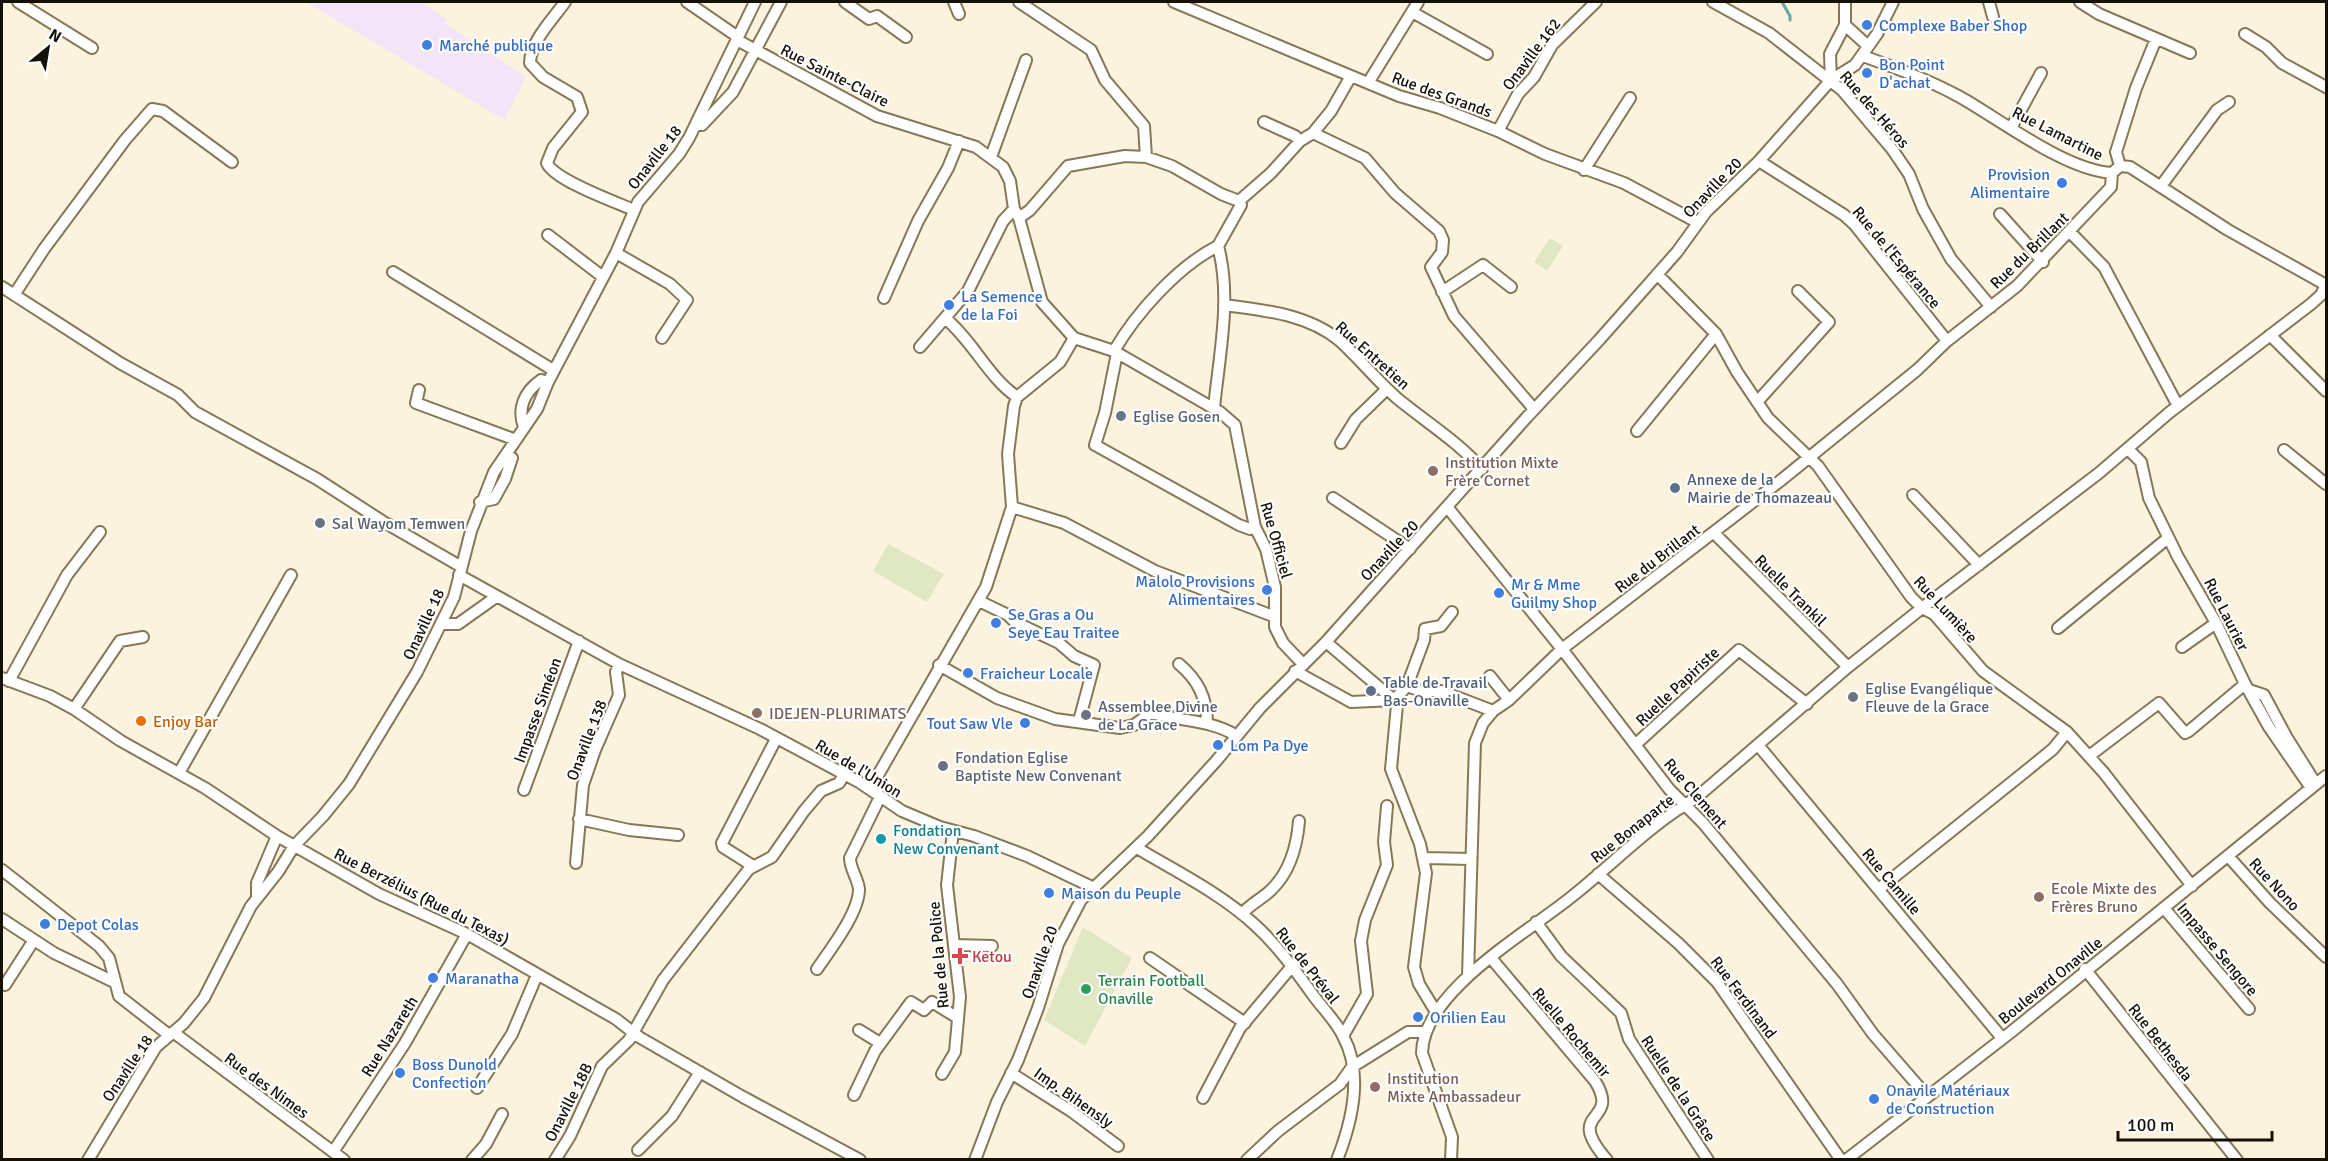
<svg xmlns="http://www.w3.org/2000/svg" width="2328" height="1161" font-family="Signika,sans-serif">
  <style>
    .commercial { fill: #f3e4f7 }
    .green { fill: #e0e8c3 }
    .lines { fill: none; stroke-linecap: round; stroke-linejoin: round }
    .stream { stroke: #67a5a6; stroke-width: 3 }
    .minor-casing { stroke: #867857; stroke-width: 14 }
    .minor { stroke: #fff; stroke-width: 10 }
    .shop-dot { fill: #3f7fe0; stroke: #fff; stroke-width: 2 }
    .worship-dot { fill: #6b7280; stroke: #fff; stroke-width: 2 }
    .education-dot { fill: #8d6e63; stroke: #fff; stroke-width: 2 }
    .service-dot { fill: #5c6f8a; stroke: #fff; stroke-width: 2 }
    .food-dot { fill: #e8710a; stroke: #fff; stroke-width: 2 }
    .culture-dot { fill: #0f9aa8; stroke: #fff; stroke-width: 2 }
    .health-dot { fill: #e0444e; stroke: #fff; stroke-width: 2 }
    .leisure-dot { fill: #2e9e5b; stroke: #fff; stroke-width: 2 }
    .labels { text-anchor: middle; stroke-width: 4.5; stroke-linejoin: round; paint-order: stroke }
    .shop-label { font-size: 16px; fill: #366cbe; stroke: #fff; text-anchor: start }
    .street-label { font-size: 16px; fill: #161105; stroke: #fff }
    .worship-label { font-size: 16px; fill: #5b616d; stroke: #fff; text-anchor: start }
    .education-label { font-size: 16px; fill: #785e54; stroke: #fff; text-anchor: start }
    .service-label { font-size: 16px; fill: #4e5e75; stroke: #fff; text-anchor: start }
    .food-label { font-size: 16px; fill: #c56008; stroke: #fff; text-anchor: start }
    .culture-label { font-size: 16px; fill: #0d838f; stroke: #fff; text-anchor: start }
    .health-label { font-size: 16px; fill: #be3a42; stroke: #fff; text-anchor: start }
    .leisure-label { font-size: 16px; fill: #27864d; stroke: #fff; text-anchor: start }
  </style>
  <rect width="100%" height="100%" fill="#fcf3de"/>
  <path class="commercial" d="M306,2H422L447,20L444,23L526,77L505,120Z"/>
  <path class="green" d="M1550,238L1563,246L1547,271L1534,262Z
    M888,544L944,574L927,602L873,571Z
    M1083,927L1132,958L1085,1046L1044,1020Z"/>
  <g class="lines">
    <path class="stream" d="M1782,2L1790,16V20"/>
    <defs>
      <path id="minor" d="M18,2L92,48
        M565,2C553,19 530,42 530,63L543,77L577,97L582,112L553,148L547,163C554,180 615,202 634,210
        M687,2L738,37
        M845,2L869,19L877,16L906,37
        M954,2L959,14
        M1019,2L1091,50L1105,80L1144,126L1146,157
        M1174,2L1351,76L1399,96L1440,108L1498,131L1545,154L1624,183L1697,222
        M1713,2L1769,33L1842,90L1892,149L1909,174L1923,209L1951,259L1991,307
        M1845,2V25L1868,46
        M1989,2L1993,17
        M2080,2L2099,14L2190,53
        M1412,12L1487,54
        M2245,34L2266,47L2282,63L2326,87
        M737,40L877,116L976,147L1003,167L1010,181L1014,209L1019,218
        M1863,56C1896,68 1929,80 1960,97C2001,120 2065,170 2112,173L2120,166L2130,167L2228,230L2326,285
        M1831,80L1830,54L1845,25
        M1368,83L1418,2
        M1264,122L1295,136L1300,141
        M696,125H702L733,92L781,2
        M2011,128L2041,73
        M1498,131L1518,94L1534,77L1552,45L1596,2
        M1313,133L1365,158L1395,193L1439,231L1443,240L1442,252L1431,267L1454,316L1534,409
        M991,157L1026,60
        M1759,161L1844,215L1854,224L1947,341
        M2120,166L2116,152L2136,88L2156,39
        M1584,170L1630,98
        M2161,186L2217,110L2229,102
        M2000,214L2043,262
        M2070,232L2104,267L2178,406
        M548,235L603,277
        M616,253L670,284L687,300L662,338
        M393,272L553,370
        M1657,274L1716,334L1737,372L1768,418L1818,466L1911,597L1922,608L1934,614L1983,671L2067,732L2104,773L2192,886
        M2,287L120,363L178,395L195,412L317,479L382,521L460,566
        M1442,292L1483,265L1511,287
        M14,295L44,249L125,140L152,109L163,111L232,162
        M884,298L918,221L948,168L959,141
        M1224,305C1263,310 1308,314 1340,341C1360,359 1377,381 1398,399C1426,422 1457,441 1482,469
        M946,319C973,341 988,377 1017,397
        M2270,335L2326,391
        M920,347L968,291L1003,221L1014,209
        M1114,351C1136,313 1178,266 1218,246
        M1117,353L1105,413L1095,445L1239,525L1250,529L1255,527
        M419,390L416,403L516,440
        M1757,402L1829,322L1798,291
        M1214,408C1219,356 1232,298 1218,246L1241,205L1239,201
        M524,427C517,409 524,392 541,380L548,382
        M1637,431L1716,334
        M1341,443L1356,419L1387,389
        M2128,449L2141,462L2149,498L2178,557L2216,623L2245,684L2269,727L2311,788
        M2284,450L2326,484
        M1913,495L1979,565
        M1333,498L1410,549
        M480,502L494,499L505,479L512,458
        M1012,507L1064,523L1155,571L1273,616
        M1448,508L1562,649L1669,789L1703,823L1837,984L1873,1034L1926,1095
        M1714,533L1848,667
        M459,575L619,664L760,729L859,782L902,811L940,827L974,836L1027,856L1092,887
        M979,601L1008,615L1015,622L1059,643L1074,656L1094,665L1079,721
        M443,624H458L496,597
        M2058,628L2168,538
        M1326,642L1394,700L1407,686L1421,691H1441L1493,711
        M2182,647L2216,623
        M1302,663L1283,643L1275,627V587L1266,549L1255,527L1235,425L1220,412L1114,351L1074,338L1042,302L1019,218L1030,210L1068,166L1125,156L1146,157L1172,166L1221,194L1239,201L1271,173L1300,141L1313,133L1331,111L1351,76
        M1179,664C1198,680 1207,698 1207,723
        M939,665L997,698L1055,719L1120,728L1134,725L1151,713C1180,721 1212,720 1237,736
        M1295,671L1351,702L1394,700L1397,705L1391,769L1420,844L1426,873L1414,967L1419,984L1436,1012
        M1490,676L1509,700
        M2,678L50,696L74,709L121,741L205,788L277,836L379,894L467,934L616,1019L639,1037L743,1097L860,1160
        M9,681L67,575L100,532
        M1407,686L1424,640L1425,629L1441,626L1452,612
        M2249,690L2264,695L2287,738L2316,784
        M74,709L120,641L143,637
        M1636,744L1739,650L1807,704
        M1758,745L2002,1038
        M2089,756L2159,703L2185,733L2189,731L2245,684
        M179,773L291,575
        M870,789L986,587L1012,507L1008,454L1014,406L1017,397L1060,362L1074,338
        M524,790L579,641
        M579,819L629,830L678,835
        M1137,848C1177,872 1220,893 1255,925C1278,946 1295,970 1313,995C1323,1009 1336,1021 1343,1036C1364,1074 1352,1122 1337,1160
        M2228,856L2270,903L2326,957
        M1425,858L1471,859
        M576,863L583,785L595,750L619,695L616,672L619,664
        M753,866L723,847L722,843L776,739
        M2,870L99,946L109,958L119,996L169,1035
        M1598,874L1678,943L1717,982L1841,1160
        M1879,889L2026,771L2053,749L2067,732
        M257,896V883L277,836
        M2164,908L2249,1009
        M1242,914C1250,904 1262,899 1271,890C1290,872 1297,846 1299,821
        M2,919L54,953L114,982
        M1536,922L1561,956L1621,1013L1629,1039L1708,1160
        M954,945L992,946
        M1150,958L1245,1023
        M1491,958L1595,1081C1622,1125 1562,1108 1607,1160
        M817,969C830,950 859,913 859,889C858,879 850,869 850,858L880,797
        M2085,969L2237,1160
        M1468,976L1475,743L1483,723L1493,711L1509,700L1562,649L1780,481L1917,370L1947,341L2017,286L2111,187L2112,173
        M5,985L34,940
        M859,1030L880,1043
        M173,1032L344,1160
        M1343,1036L1367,994L1361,941L1365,920L1387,865L1384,842L1387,806
        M1011,1073L1071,1111L1118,1146
        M942,1074L955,1052L960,997L947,885L953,831
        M477,1088L512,1034L537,975
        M854,1095L875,1051L911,1002L924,1010L932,1002L958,1018
        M1203,1098L1240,1028L1293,965
        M638,1150L672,1116L700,1072
        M333,1152L405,1043L467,934
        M88,1160L156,1047L184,1023L204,998L251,906L278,872L294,846L323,816L349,784L417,672L454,597L471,531L494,472L537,409L548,382L616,253L638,202L679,154L689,138L755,2
        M472,1160L486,1144L502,1114
        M555,1160L570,1136L602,1066L629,1040L663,980L749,869L772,857L804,811L821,791L839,783L844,775
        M975,1160L997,1102L1018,1060L1038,1008L1058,944L1081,900L1148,836L1217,760L1260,708L1326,642L1527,417L1600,339L1677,252L1706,212L1759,161L1831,80L1855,65L1877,34L1893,2
        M1247,1160L1278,1131L1340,1084L1352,1067L1408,1032H1424
        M1451,1160L1452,1137L1422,1053C1423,990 1531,931 1575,894C1616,861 1651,824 1696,798L1848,667L1922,608L2099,473L2170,412L2311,304L2321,295L2326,285
        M1846,1160L2011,1032L2326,776"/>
    </defs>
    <use href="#minor" class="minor-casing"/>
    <use href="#minor" class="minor"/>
  </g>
  <g class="shop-dot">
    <circle cx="1867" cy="25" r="6"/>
    <circle cx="427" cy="45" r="6"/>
    <circle cx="1867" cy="73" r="6"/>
    <circle cx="2062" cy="183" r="6"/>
    <circle cx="949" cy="305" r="6"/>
    <circle cx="1267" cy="590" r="6"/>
    <circle cx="1499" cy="593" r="6"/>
    <circle cx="996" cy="623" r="6"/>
    <circle cx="968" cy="673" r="6"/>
    <circle cx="1025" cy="723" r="6"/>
    <circle cx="1218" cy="745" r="6"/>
    <circle cx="1049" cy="893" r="6"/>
    <circle cx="45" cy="924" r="6"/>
    <circle cx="433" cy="978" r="6"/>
    <circle cx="1418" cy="1017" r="6"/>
    <circle cx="400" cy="1073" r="6"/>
    <circle cx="1874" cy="1099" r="6"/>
  </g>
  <g class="worship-dot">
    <circle cx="1121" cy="416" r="6"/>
    <circle cx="320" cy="523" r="6"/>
    <circle cx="1853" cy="697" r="6"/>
    <circle cx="1086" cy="715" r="6"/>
    <circle cx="943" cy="766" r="6"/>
  </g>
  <g class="education-dot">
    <circle cx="1433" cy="471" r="6"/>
    <circle cx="757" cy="713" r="6"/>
    <circle cx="2039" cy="897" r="6"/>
    <circle cx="1375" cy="1087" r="6"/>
  </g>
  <g class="service-dot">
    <circle cx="1675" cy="488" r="6"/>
    <circle cx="1371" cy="691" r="6"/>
  </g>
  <circle class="food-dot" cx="141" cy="721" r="6"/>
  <circle class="culture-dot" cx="881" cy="839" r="6"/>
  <path class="health-dot" d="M957 947h6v6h6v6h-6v6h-6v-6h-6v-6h6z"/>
  <circle class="leisure-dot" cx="1086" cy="989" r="6"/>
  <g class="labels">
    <g class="shop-label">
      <text x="1879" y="31">Complexe Baber Shop</text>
      <text x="439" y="51">Marché publique</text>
      <text x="1879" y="70">Bon Point<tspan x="1879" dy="18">D'achat</tspan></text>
      <text x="2050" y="180" text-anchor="end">Provision<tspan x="2050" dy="18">Alimentaire</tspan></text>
      <text x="961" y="302">La Semence<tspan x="961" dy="18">de la Foi</tspan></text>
      <text x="1255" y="587" text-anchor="end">Malolo Provisions<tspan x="1255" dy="18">Alimentaires</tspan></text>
      <text x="1511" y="590">Mr &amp; Mme<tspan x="1511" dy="18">Guilmy Shop</tspan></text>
      <text x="1008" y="620">Se Gras a Ou<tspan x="1008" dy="18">Seye Eau Traitee</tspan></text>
      <text x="980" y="679">Fraicheur Locale</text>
      <text x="1013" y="729" text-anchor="end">Tout Saw Vle</text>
      <text x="1230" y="751">Lom Pa Dye</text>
      <text x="1061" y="899">Maison du Peuple</text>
      <text x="57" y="930">Depot Colas</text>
      <text x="445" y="984">Maranatha</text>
      <text x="1430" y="1023">Orilien Eau</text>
      <text x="412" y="1070">Boss Dunold<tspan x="412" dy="18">Confection</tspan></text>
      <text x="1886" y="1096">Onavile Matériaux<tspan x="1886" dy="18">de Construction</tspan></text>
    </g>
    <g class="street-label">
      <text transform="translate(1531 54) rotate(-53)" y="6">Onaville 162</text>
      <text transform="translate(835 75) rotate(27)" y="6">Rue Sainte-Claire</text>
      <text transform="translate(1442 94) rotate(20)" y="6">Rue des Grands</text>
      <text transform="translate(1875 109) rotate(49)" y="6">Rue des Héros</text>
      <text transform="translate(2058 133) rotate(27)" y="6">Rue Lamartine</text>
      <text transform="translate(654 157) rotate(-52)" y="6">Onaville 18</text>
      <text transform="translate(1712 187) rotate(-46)" y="6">Onaville 20</text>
      <text transform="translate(2029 250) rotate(-44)" y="6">Rue du Brillant</text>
      <text transform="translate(1897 257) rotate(50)" y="6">Rue de l'Espérance</text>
      <text transform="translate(1373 355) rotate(42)" y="6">Rue Entretien</text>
      <text transform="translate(1277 540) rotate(74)" y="6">Rue Officiel</text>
      <text transform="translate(1389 550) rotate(-47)" y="6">Onaville 20</text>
      <text transform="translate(1657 558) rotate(-37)" y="6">Rue du Brillant</text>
      <text transform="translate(1791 590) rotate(45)" y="6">Ruelle Trankil</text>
      <text transform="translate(1946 609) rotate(47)" y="6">Rue Lumière</text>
      <text transform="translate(2227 614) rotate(63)" y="6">Rue Laurier</text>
      <text transform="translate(423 624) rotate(-65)" y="6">Onaville 18</text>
      <text transform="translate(1677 686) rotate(-43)" y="6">Ruelle Papiriste</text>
      <text transform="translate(537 710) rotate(-70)" y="6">Impasse Siméon</text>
      <text transform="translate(586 740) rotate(-69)" y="6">Onaville 138</text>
      <text transform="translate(859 768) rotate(31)" y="6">Rue de l'Union</text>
      <text transform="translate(1696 793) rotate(49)" y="6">Rue Clement</text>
      <text transform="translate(1632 828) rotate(-38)" y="6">Rue Bonaparte</text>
      <text transform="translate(1892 881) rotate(50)" y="6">Rue Camille</text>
      <text transform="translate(2275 884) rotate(47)" y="6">Rue Nono</text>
      <text transform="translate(422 896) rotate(27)" y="6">Rue Berzélius (Rue du Texas)</text>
      <text transform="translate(2218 949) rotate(50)" y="6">Impasse Sengore</text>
      <text transform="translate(938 955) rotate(-95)" y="6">Rue de la Police</text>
      <text transform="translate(1039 962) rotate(-70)" y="6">Onaville 20</text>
      <text transform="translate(1308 965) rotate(52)" y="6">Rue de Préval</text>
      <text transform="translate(2050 980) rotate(-39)" y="6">Boulevard Onaville</text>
      <text transform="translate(1744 997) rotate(53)" y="6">Rue Ferdinand</text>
      <text transform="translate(1572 1032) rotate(50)" y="6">Ruelle Rochemir</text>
      <text transform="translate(389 1036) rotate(-58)" y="6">Rue Nazareth</text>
      <text transform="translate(2161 1042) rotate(52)" y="6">Rue Bethesda</text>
      <text transform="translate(127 1068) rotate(-56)" y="6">Onaville 18</text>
      <text transform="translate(267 1085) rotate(36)" y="6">Rue des Nimes</text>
      <text transform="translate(1679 1088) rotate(57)" y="6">Ruelle de la Grâce</text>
      <text transform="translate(1074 1097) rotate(35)" y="6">Imp. Bihensly</text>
      <text transform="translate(568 1102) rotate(-63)" y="6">Onaville 18B</text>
    </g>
    <g class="worship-label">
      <text x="1133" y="422">Eglise Gosen</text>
      <text x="332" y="529">Sal Wayom Temwen</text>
      <text x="1865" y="694">Eglise Evangélique<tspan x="1865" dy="18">Fleuve de la Grace</tspan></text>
      <text x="1098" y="712">Assemblee Divine<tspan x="1098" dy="18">de La Grace</tspan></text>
      <text x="955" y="763">Fondation Eglise<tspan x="955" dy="18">Baptiste New Convenant</tspan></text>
    </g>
    <g class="education-label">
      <text x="1445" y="468">Institution Mixte<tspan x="1445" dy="18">Frère Cornet</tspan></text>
      <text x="769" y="719">IDEJEN-PLURIMATS</text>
      <text x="2051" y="894">Ecole Mixte des<tspan x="2051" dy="18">Frères Bruno</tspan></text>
      <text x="1387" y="1084">Institution<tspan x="1387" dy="18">Mixte Ambassadeur</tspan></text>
    </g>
    <g class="service-label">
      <text x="1687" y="485">Annexe de la<tspan x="1687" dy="18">Mairie de Thomazeau</tspan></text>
      <text x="1383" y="688">Table de Travail<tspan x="1383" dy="18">Bas-Onaville</tspan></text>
    </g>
    <g class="food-label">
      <text x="153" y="727">Enjoy Bar</text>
    </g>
    <g class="culture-label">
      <text x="893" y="836">Fondation<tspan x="893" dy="18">New Convenant</tspan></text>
    </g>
    <g class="health-label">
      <text x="972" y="962">Ketou</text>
    </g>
    <g class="leisure-label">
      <text x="1098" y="986">Terrain Football<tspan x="1098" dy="18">Onaville</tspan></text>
    </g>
  </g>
  <rect width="2328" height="1161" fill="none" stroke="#161105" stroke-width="6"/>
  <g transform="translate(48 48) rotate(30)" stroke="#ffffff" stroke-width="4.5" paint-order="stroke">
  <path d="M0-4.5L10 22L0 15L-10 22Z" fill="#161105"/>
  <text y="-9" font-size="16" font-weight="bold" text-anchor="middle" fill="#161105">N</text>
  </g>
  <path d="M2118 1131v9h154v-9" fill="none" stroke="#161105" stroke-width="3"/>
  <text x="2127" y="1131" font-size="18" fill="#161105" stroke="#ffffff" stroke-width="4.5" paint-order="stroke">100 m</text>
</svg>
